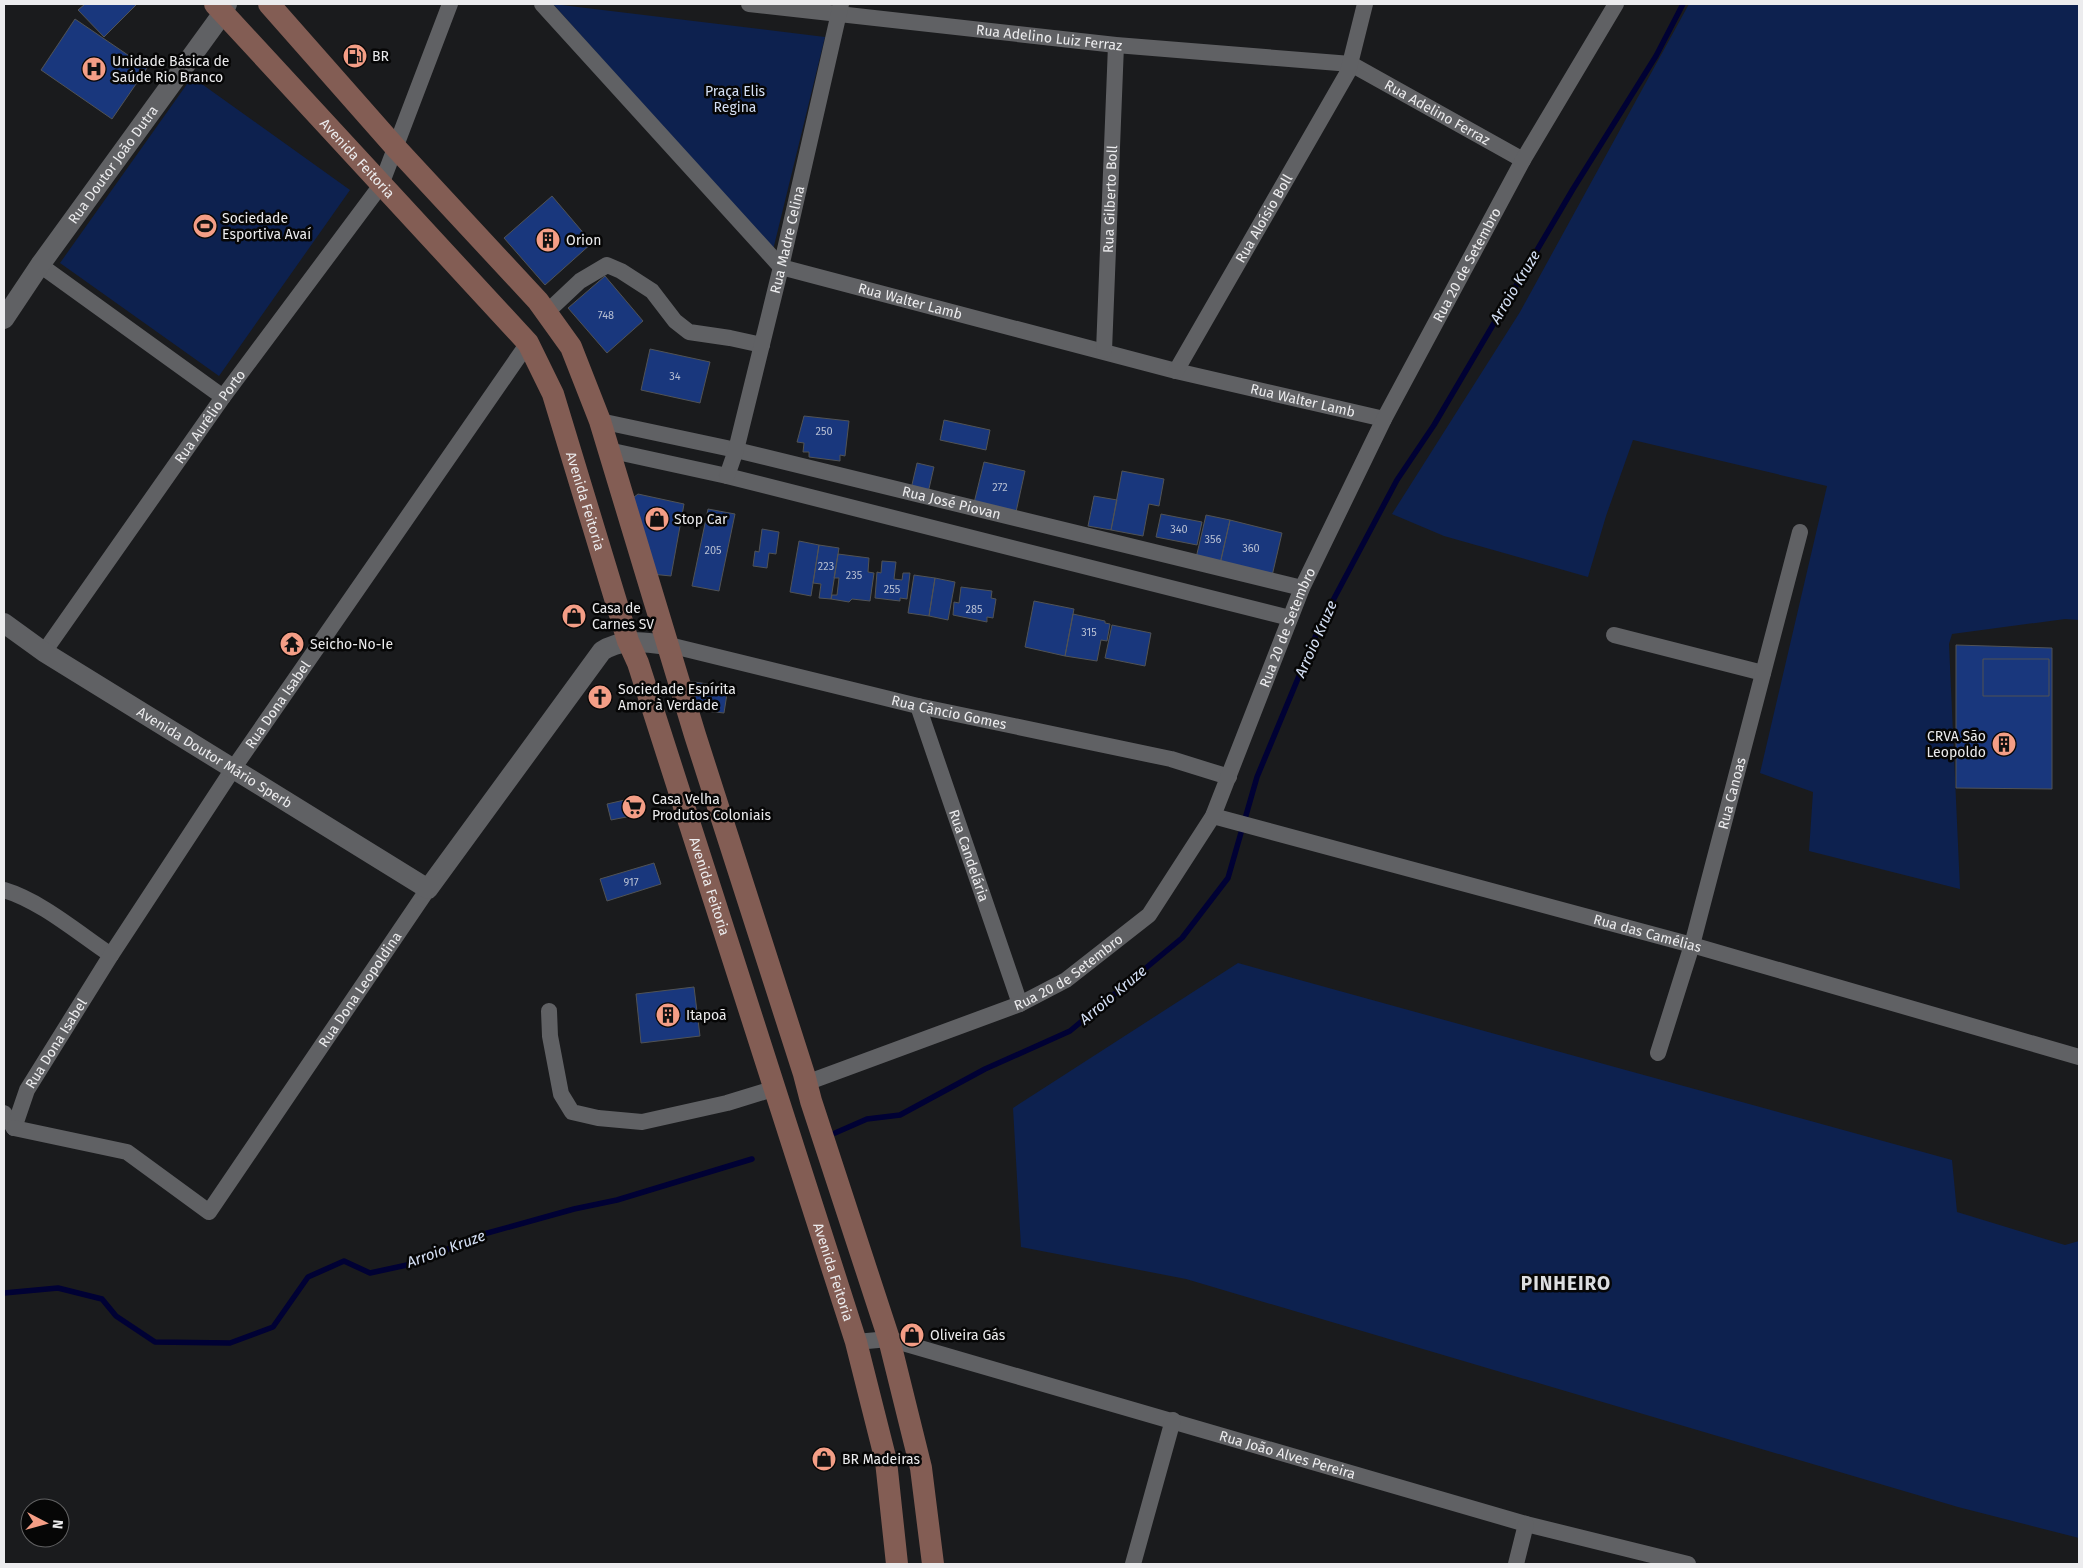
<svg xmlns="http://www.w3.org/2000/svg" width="2083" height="1568" font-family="'Fira Sans',sans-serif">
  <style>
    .green { fill: #0d214f }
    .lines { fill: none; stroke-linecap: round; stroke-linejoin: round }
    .stream { stroke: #000134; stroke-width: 5.5 }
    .building { fill: #19377d; stroke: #515355 }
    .minor { stroke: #606164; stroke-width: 16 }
    .tertiary { stroke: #606164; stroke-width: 20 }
    .secondary { stroke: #835d54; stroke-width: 22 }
    .labels { text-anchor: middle; stroke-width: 5; stroke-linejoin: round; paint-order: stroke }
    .number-label { font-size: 11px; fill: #b7bfd2 }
    .street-label { font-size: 14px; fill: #ececee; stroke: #060606 }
    .poi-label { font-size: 14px; fill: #ececee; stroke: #060606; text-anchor: start }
    .park-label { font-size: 14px; fill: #d4dff4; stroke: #060606 }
    .water-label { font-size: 15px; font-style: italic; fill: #d6e1f6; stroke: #060606 }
    .district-label { font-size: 19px; font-weight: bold; letter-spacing: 1px; fill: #dcdee0; stroke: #060606 }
  </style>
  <rect width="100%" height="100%" fill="#1a1b1d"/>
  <path class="green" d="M553,4L825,37L773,250Z
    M1689,4H2079V620L2065,619L1952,634L1949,644L1960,889L1809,851L1813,792L1760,773L1827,486L1633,440L1606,516L1588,577L1444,536L1392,514L1520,312Z
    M192,77L350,190L219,376L60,263Z
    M1238,963L1952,1160L1957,1212L2065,1245L2079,1241V1538L1958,1507L1186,1279L1021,1247L1013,1108Z"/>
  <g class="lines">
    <path class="stream" d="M835,1133L867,1119L900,1115L985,1069L1070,1031L1182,938L1228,878L1257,777L1321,623L1397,480L1434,425L1573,189L1656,56L1683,4
      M4,1293L58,1288L102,1299L116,1316L155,1342L230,1343L273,1327L308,1277L344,1261L370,1273L421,1262L473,1237L574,1209L617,1200L752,1159"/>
  </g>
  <path class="building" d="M85,4H137L104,37L78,10Z
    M75,19L147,68L112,119L41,70Z
    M552,196L592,243L545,285L504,238Z
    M605,276L643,321L607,353L568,308Z
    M650,349L710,362L700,403L641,390Z
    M804,416L849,421L845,456L840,455V461L809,457V452H803L804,443L797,442Z
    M944,420L990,430L986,450L940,440Z
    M984,462L1025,471L1016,512L974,503Z
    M917,463L934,467L928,493L911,489Z
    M1122,471L1164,479L1159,506L1149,504L1143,536L1111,530Z
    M638,494L684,504L671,576L651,574L629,501Z
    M1094,496L1117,500L1111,530L1088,526Z
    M708,509L735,514L719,591L692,586Z
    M1161,514L1202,522L1197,545L1156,537Z
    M1206,515L1230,520L1220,564L1196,558Z
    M1230,520L1282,533L1272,576L1220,564Z
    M762,529L779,532L776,554L769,553L767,568L753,566L755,551L759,552Z
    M799,541L819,545L811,596L790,592Z
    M819,545L839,548L831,599L819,598L821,584L813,583Z
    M838,554L869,558L868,572L874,573L870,601L852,599L849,602L831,599L832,595H837L839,578H834Z
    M882,561L896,562L894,579L902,580L903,573H910L907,599L900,598V601L875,598L877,572L881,573Z
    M914,575L935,578L929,616L908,613Z
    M935,578L955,582L948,620L929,616Z
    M961,587L992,591L991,598L996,599L993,618L987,617V622L953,615L954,602L959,603Z
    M1034,601L1074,609L1065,656L1025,647Z
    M1073,614L1105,621V623L1110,624L1107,641L1101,640L1097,661L1065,656Z
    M1112,625L1151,633L1145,666L1105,658Z
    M1956,645L2052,648V789L1956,788Z
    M1983,659H2049V696H1983Z
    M688,681L728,687L724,713L697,710Z
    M638,797L642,814L611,820L607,804Z
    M654,863L661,884L607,901L600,879Z
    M694,987L700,1036L641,1043L636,994Z"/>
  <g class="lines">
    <g class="minor">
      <path id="s1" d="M542,4L781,267L1176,371L1384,419"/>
      <path id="s2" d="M749,4L1116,45L1351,64L1523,160"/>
      <path d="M40,265L223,397"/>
      <path d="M546,313L580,281L607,265L621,271L652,291L675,321L689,332L730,338L762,345"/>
      <path id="s3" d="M1104,351L1116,45"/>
      <path id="s4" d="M1176,371L1348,72L1365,4"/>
      <path id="s5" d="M600,421L736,450L1302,588"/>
      <path d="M608,450L727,476L1290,618"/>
      <path id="s6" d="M727,476L736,450L781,267L841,4"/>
      <path d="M1614,635L1763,673"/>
      <path id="s7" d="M669,645L918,706L1171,759L1229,777"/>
      <path id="s8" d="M44,652L223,397L381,185L450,4"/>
      <path id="s9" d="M918,706L1020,1004"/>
      <path id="s10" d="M1213,816L1692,945L2079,1057"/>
      <path d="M4,890C41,901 78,933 111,955"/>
      <path d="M549,1011L550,1036L561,1094L572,1112L598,1118L642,1122L727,1103L776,1088"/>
      <path id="s11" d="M1658,1053L1692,945L1800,532"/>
      <path id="s12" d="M806,1083L1020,1004L1066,980L1149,915L1213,816L1302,588L1384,419L1523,160L1616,4"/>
      <path d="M4,1113L14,1128"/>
      <path id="s13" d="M14,1128L27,1090L111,955L233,769L528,343"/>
      <path id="s14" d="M14,1128L127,1152L209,1212L428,889"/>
      <path id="s15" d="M856,1342L889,1339L1526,1524L1688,1564"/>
      <path d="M1133,1564L1173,1420"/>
      <path d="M1516,1564L1526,1524"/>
    </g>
    <g class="tertiary">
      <path id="s16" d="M4,319L40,265L223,13L227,4"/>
      <path id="s17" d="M4,623L44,652L428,889L602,651C624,637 644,643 669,645"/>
    </g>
    <g class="secondary">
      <path id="s18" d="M215,4L528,343L553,394L628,641L638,663L856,1342L886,1461L897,1564"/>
      <path d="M269,4L396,148L538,301L571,347L600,421L695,735L804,1074L811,1101L889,1339L921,1468L933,1564"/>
    </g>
  </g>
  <defs>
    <symbol id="fuel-disc" viewBox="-11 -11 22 22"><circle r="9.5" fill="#f49e86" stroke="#060606"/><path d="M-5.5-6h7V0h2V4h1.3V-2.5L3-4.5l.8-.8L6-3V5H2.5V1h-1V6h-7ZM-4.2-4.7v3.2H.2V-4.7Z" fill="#111"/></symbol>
    <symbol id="hospital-disc" viewBox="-11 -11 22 22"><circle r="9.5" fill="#f49e86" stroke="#060606"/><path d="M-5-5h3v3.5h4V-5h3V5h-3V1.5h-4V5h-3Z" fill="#111"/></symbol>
    <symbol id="stadium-disc" viewBox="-11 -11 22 22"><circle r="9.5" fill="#f49e86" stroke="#060606"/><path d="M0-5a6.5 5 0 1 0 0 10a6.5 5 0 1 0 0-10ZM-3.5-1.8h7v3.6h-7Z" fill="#111"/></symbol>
    <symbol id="building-disc" viewBox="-11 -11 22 22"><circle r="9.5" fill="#f49e86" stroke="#060606"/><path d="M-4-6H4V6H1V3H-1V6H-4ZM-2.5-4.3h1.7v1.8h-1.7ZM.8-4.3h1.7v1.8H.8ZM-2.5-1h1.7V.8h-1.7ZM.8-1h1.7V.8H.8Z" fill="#111"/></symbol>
    <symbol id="shop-disc" viewBox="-11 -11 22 22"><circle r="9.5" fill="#f49e86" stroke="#060606"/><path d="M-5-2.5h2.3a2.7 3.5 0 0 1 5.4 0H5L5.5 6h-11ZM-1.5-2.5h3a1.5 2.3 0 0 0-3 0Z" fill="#111"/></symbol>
    <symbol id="temple-disc" viewBox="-11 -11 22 22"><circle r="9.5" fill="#f49e86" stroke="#060606"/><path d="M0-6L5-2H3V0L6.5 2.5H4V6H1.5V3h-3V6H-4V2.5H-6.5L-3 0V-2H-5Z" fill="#111"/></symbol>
    <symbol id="church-disc" viewBox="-11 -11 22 22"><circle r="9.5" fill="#f49e86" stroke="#060606"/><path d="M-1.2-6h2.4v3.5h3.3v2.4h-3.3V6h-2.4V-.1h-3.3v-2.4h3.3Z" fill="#111"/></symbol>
    <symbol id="supermarket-disc" viewBox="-11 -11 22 22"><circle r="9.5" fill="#f49e86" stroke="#060606"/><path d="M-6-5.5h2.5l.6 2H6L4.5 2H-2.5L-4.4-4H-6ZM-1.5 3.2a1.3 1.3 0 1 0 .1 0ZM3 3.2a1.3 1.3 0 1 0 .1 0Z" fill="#111"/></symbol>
  </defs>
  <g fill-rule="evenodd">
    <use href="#fuel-disc" x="341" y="42" width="28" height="28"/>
    <use href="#hospital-disc" x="80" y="55" width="28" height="28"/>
    <use href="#stadium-disc" x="191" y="212" width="28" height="28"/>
    <use href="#building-disc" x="534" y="226" width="28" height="28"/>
    <use href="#shop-disc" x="643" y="505" width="28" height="28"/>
    <use href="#shop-disc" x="560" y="602" width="28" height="28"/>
    <use href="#temple-disc" x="278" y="630" width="28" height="28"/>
    <use href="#church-disc" x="586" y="683" width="28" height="28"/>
    <use href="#building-disc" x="1990" y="730" width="28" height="28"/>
    <use href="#supermarket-disc" x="620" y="793" width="28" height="28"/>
    <use href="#building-disc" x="654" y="1001" width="28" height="28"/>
    <use href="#shop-disc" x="898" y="1321" width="28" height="28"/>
    <use href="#shop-disc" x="810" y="1445" width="28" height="28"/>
  </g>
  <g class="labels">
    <g class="number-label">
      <text x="606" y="319">748</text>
      <text x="675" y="380">34</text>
      <text x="824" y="435">250</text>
      <text x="1000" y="491">272</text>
      <text x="1179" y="533">340</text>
      <text x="1213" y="543">356</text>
      <text x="1251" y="552">360</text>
      <text x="713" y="554">205</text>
      <text x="826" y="570">223</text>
      <text x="854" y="579">235</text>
      <text x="892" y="593">255</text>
      <text x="974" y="613">285</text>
      <text x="1089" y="636">315</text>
      <text x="631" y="886">917</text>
    </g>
    <g class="street-label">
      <text dy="5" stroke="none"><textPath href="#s2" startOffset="302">Rua Adelino Luiz Ferraz</textPath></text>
      <text dy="5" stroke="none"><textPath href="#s2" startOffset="704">Rua Adelino Ferraz</textPath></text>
      <text dy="5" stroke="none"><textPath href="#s18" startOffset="210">Avenida Feitoria</textPath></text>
      <text dy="5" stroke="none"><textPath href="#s16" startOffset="189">Rua Doutor João Dutra</textPath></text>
      <text dy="5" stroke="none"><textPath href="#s3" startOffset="152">Rua Gilberto Boll</textPath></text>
      <text dy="5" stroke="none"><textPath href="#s4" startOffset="176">Rua Aloísio Boll</textPath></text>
      <text dy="5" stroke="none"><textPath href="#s6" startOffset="244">Rua Madre Celina</textPath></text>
      <text dy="5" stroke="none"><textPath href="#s12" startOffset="1111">Rua 20 de Setembro</textPath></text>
      <text dy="5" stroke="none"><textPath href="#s1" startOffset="489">Rua Walter Lamb</textPath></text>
      <text dy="5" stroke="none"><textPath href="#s1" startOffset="894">Rua Walter Lamb</textPath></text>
      <text dy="5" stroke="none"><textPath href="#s8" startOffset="288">Rua Aurélio Porto</textPath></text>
      <text dy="5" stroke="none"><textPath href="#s18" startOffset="630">Avenida Feitoria</textPath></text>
      <text dy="5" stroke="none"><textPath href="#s5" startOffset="361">Rua José Piovan</textPath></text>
      <text dy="5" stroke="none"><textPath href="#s12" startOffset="706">Rua 20 de Setembro</textPath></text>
      <text dy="5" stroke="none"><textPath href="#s13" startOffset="500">Rua Dona Isabel</textPath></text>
      <text dy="5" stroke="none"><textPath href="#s7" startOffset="288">Rua Câncio Gomes</textPath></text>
      <text dy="5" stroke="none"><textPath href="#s17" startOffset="250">Avenida Doutor Mário Sperb</textPath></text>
      <text dy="5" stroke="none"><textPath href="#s11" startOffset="270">Rua Canoas</textPath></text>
      <text dy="5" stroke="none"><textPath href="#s9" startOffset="158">Rua Candelária</textPath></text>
      <text dy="5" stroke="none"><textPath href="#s18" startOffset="1035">Avenida Feitoria</textPath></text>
      <text dy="5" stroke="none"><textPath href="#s10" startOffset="450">Rua das Camélias</textPath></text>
      <text dy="5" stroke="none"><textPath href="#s12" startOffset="286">Rua 20 de Setembro</textPath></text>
      <text dy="5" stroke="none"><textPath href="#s14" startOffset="486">Rua Dona Leopoldina</textPath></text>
      <text dy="5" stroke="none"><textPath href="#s13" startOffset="95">Rua Dona Isabel</textPath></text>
      <text dy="5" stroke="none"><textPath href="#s18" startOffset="1440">Avenida Feitoria</textPath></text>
      <text dy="5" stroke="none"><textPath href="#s15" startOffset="448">Rua João Alves Pereira</textPath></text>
    </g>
    <g class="poi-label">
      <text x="372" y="61">BR</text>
      <text x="112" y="66">Unidade Básica de<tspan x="112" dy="16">Saúde Rio Branco</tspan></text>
      <text x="222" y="223">Sociedade<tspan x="222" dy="16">Esportiva Avaí</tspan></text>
      <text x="566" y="245">Orion</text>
      <text x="674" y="524">Stop Car</text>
      <text x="592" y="613">Casa de<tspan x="592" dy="16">Carnes SV</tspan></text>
      <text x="310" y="649">Seicho-No-Ie</text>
      <text x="618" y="694">Sociedade Espírita<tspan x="618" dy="16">Amor à Verdade</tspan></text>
      <text x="1986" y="741" text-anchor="end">CRVA São<tspan x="1986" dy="16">Leopoldo</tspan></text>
      <text x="652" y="804">Casa Velha<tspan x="652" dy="16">Produtos Coloniais</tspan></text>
      <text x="686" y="1020">Itapoã</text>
      <text x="930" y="1340">Oliveira Gás</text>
      <text x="842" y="1464">BR Madeiras</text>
    </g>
    <g class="park-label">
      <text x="735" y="96">Praça Elis<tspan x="735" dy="16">Regina</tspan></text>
    </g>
    <g class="water-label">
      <text transform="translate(1515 287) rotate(-59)" y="5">Arroio Kruze</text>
      <text transform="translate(1316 639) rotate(-66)" y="5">Arroio Kruze</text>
      <text transform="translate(1113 995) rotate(-40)" y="5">Arroio Kruze</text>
      <text transform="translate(446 1249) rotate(-20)" y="5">Arroio Kruze</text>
    </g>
    <g class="district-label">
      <text x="1566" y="1290">PINHEIRO</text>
    </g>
  </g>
  <rect width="2083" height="1568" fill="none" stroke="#ececee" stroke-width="10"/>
  <g transform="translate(45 1523) rotate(96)"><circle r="24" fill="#060606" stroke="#626263"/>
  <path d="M0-4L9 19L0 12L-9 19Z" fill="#f49e86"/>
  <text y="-8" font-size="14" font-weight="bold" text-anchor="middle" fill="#ececee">N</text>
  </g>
</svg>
